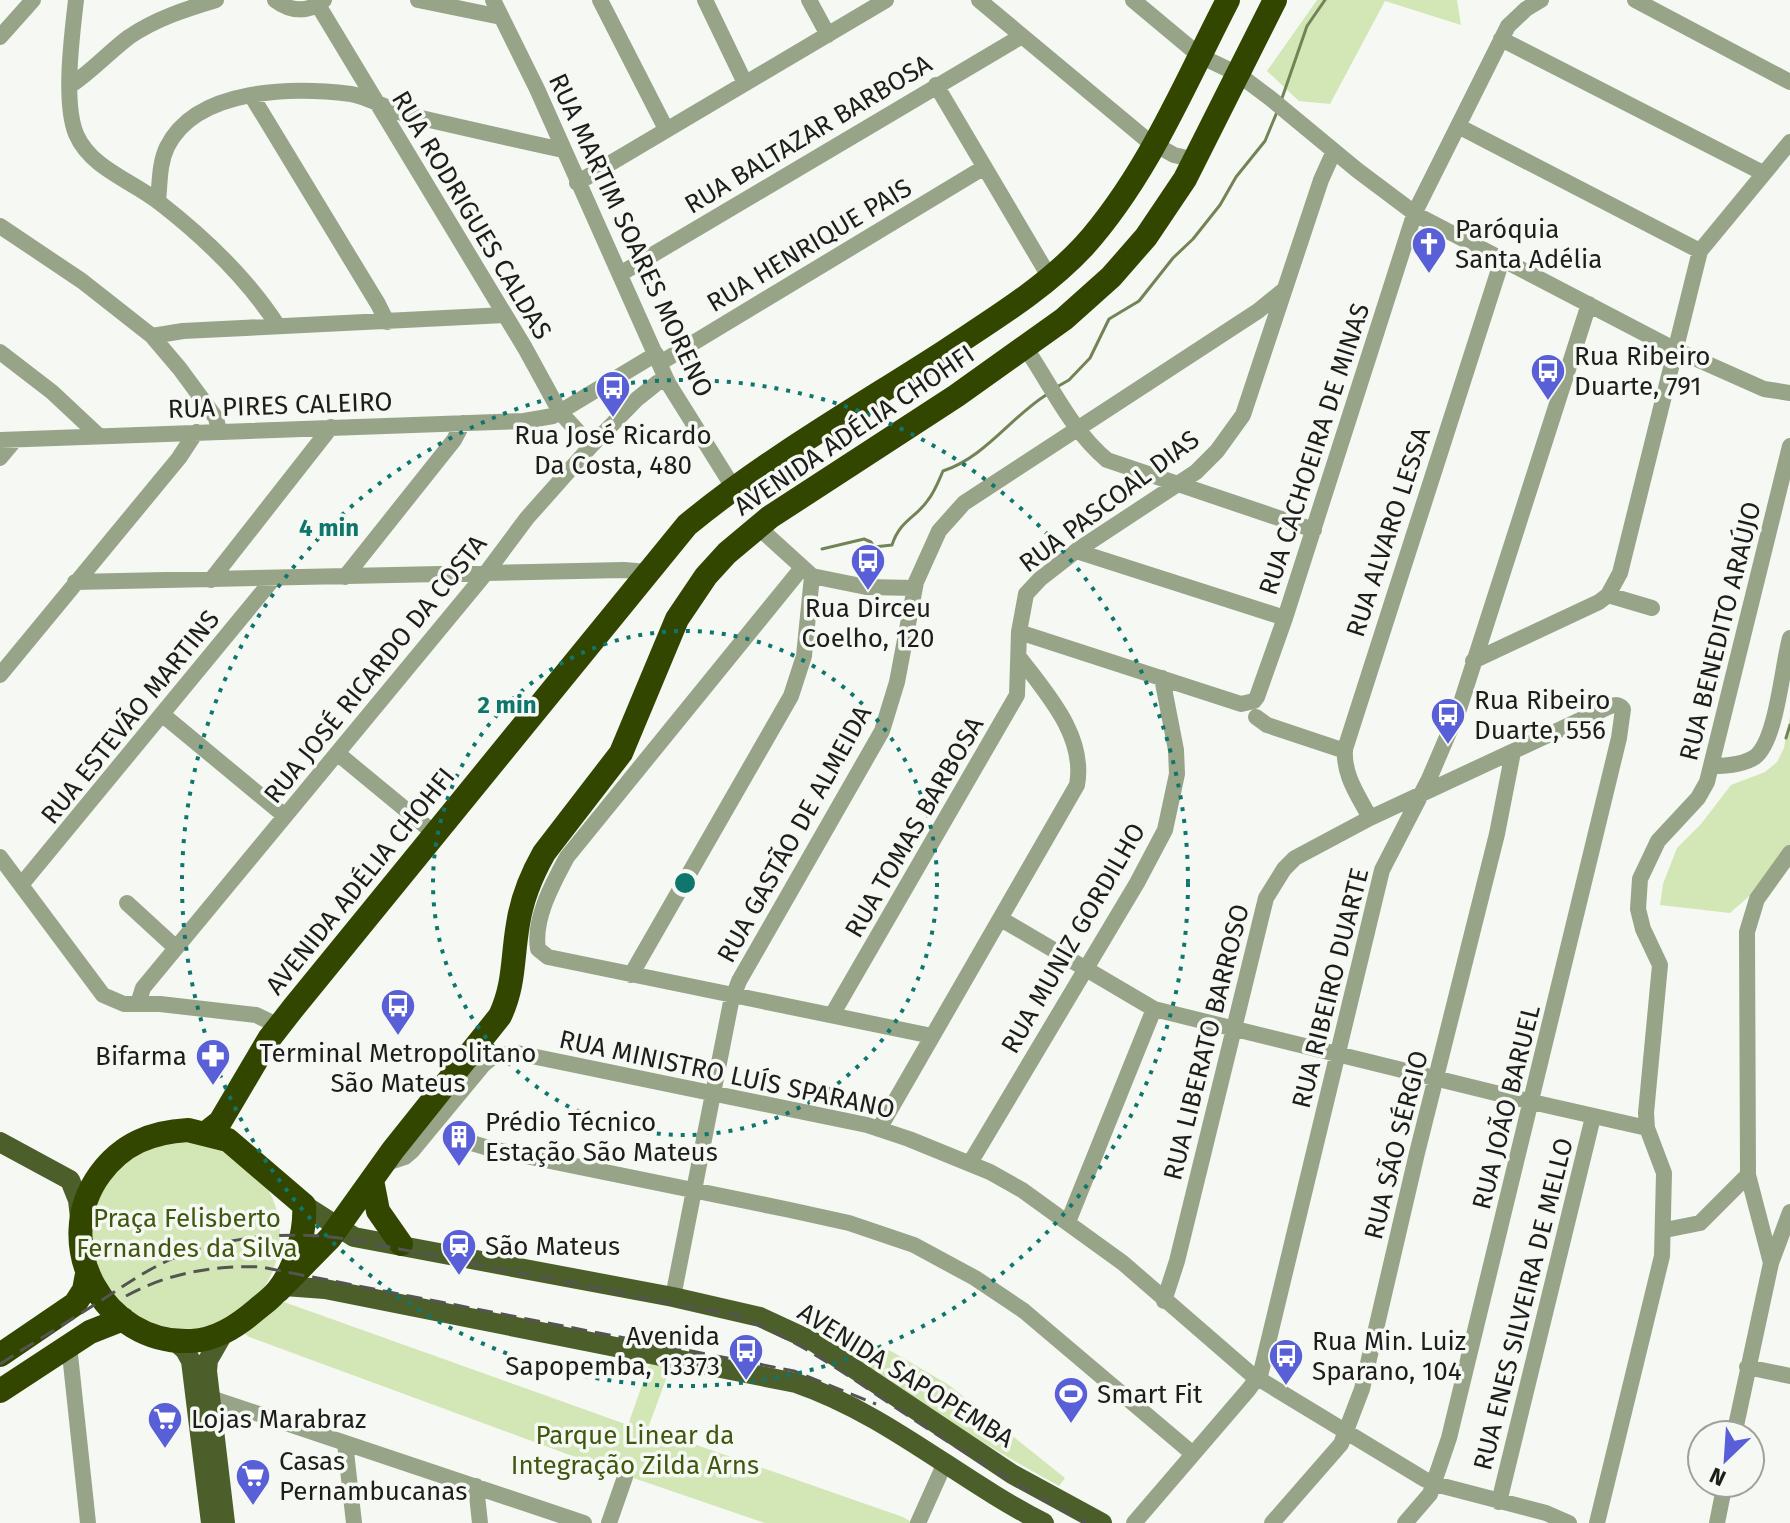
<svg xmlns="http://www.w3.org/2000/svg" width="1790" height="1523" font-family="'Fira Sans',sans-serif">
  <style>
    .green { fill: #d3e7b6 }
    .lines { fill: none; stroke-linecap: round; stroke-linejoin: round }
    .stream { stroke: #728456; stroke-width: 3 }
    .minor { stroke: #98a488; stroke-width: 16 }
    .major { stroke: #4c5f2b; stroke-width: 20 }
    .highway { stroke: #324600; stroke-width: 24 }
    .rail { stroke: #545552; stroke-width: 3; stroke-dasharray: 16 8; stroke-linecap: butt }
    .ring { fill: none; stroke: #0f766e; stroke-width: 4; stroke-dasharray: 4 8 }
    .labels { text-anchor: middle; stroke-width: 7; stroke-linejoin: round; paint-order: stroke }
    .street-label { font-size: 26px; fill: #1d1e1c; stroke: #f6f8f3 }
    .poi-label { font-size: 26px; fill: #1d1e1c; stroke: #f6f8f3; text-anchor: start }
    .park-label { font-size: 26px; fill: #40570f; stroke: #f6f8f3 }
    .centre { fill: #0f766e; stroke: #f6f8f3; stroke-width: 4 }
    .ring-label { font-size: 24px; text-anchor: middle; font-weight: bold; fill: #0f766e; stroke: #f6f8f3; stroke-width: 7; stroke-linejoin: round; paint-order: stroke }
  </style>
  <rect width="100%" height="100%" fill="#f6f8f3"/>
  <path class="green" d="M1317,0H1457L1461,25L1385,1L1330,104L1299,101L1267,71Z
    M1790,716V849L1772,876L1730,913L1660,905L1663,884L1677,848L1701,824L1731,785L1765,772L1777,762L1784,748Z
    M92 1235a94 94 0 1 1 188 0a94 94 0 1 1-188 0Z
    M284,1302L628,1425L649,1365L653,1363L675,1370L668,1374L648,1428L903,1517L913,1523H765L613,1471L249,1337L244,1333Z
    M823,1325L891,1351L949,1385L1065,1478L1059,1486C977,1441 895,1390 820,1333Z"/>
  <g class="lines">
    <path class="stream" d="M1281,101L1307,26L1325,0
      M1055,388L1069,380L1090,358L1109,319L1139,301L1173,258L1193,239L1220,205L1236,177L1265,141L1277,112
      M822,549L864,539L871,542L874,547L892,545C900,520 916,518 928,500C935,491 939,480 943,471C985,457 1010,418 1046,395
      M1786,738L1790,725"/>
    <path class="minor" d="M76,0C72,35 63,102 76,134C91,169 133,181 160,203C205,238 247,278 278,326
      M275,0C291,12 308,13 324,0
      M418,0L501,17
      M493,0L537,89L668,383L733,487
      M600,0L666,129
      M705,0L745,83
      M809,0L828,35
      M979,0L1147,140L1174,155L1195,160
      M1133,0L1200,56L1238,74L1270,98L1357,170L1417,215L1674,349L1764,389L1790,393
      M1635,0L1790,82
      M318,5L525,348L560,412L591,446
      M0,37L33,0
      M1501,39L1763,173
      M71,85C92,71 109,52 129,37C155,19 186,9 216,0
      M936,85L1050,278
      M251,95L378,304L387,322
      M1458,126L1700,251
      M577,183L886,0
      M158,201C160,183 159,164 167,147C197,87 294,87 351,94C370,97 388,110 408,115C460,127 512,139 563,150
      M0,226L82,281L152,336L180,369L216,418L219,431
      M620,274L1022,36
      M152,336L183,331L505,315
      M1025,347C1051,385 1071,430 1107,460L1314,530
      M0,352L52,392L99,436
      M660,363L983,168
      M0,440L524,421L553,416L656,354
      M0,458L15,440
      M758,527L812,576L866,587L914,588
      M1076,551L1285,618
      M801,569L567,857C553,883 533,919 538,949L548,957L932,1036
      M345,577L454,440L463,423
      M211,580L331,427
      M75,582L624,570L648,572
      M1608,595L1652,608
      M1019,632L1241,704L1254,701L1257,697L1285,618L1415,212L1508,26L1526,9L1541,0
      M1473,661L1599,602L1608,595L1620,573L1700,251L1790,142
      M0,675L179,458L196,432
      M163,715L285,816
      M1256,717L1267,725L1345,751
      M337,753L434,833
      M1712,766C1726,766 1743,765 1755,757C1777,740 1782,666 1790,638
      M1370,818C1358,795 1343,775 1345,749L1502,260
      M0,857L103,995L124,1004H160L256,1015L279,1026
      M21,885L274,578
      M127,903L176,948
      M1001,919L1154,1009L1532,1102L1647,1128
      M631,975L791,696L804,656L812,576
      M138,1004L143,988L486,573L527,518L591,446L637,399L657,383L667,380
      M832,1015L1017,695L1019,632L1026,594L1040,579L1076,551L1196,472L1217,451L1243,415L1321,180L1334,151
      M879,1129L1077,785C1086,736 1047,694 1019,657
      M458,1139L492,1149L790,1210L849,1223L914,1245L975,1278L1024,1311L1193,1454
      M970,1163L1137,883L1165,830L1177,774L1176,750L1162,678
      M384,1164L405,1157L412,1151L484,1064L495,1055L517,1053L867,1125L909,1139L990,1172L1022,1190L1123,1263L1251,1374L1424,1479L1435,1484L1546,1513L1569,1523
      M1068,1222L1154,1009
      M1665,1230L1700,1223L1748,1175
      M1771,1263L1790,1212
      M673,1297L731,1002L739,981L882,731L897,682L916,582L939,531L964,503L1258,311L1285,289
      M1164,1301L1177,1261L1266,898L1284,869L1295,858L1370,818L1606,708C1613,705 1618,703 1623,709L1619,738L1449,1438L1430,1494L1405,1523
      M69,1345L88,1523
      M1747,1367L1790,1376
      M211,1398L584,1523
      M1734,1435L1771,1263L1748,1175L1747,932L1757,899L1790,853
      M345,1443L354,1523
      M476,1486L480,1523
      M1499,1502L1593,1117
      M609,1523L625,1477
      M918,1523L944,1465
      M1134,1523L1249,1389L1261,1372L1382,870L1429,779L1459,709L1589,304
      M1272,1523L1341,1444L1362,1389L1417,1153L1497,834L1513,752
      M1597,1523L1662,1256L1664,1173L1647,1128L1646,1113L1660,965L1643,929L1638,909L1640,879L1658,841L1698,798L1707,782L1790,446
      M1717,1523L1725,1483"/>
    <path class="major" d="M0,1142L70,1180L78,1200L80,1218
      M304,1205L354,1237L673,1297L760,1317L814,1342L1012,1474L1102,1523
      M284,1286L325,1289L796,1383C887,1414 959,1480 1044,1523
      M223,1334L208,1360L207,1371L225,1523
      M175,1341L185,1350L191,1361L211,1523"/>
    <path class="highway" d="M188,1130L228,1140L304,1205C306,1232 295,1269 278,1290C272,1298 263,1304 256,1310C237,1326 216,1340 191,1341C104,1345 49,1244 100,1174C122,1144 151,1132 188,1130Z
      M206,1133L220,1122L269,1039L294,1007L687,525C766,460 857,408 944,352C992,320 1044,289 1084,246C1148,174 1184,85 1228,0
      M372,1180L378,1211L401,1244
      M278,1291L330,1238L393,1150L500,1016C515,984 512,958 518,924C522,898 531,876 544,853L621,753L677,619L706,576L727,553L770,517L956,396L1064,319L1111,277L1146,237L1185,179L1275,0
      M0,1355L75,1304L84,1290L87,1274
      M0,1391L90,1332L123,1319"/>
    <path class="rail" d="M126,1296C168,1273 214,1265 261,1267L794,1371L876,1404
      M0,1364C31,1344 63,1325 94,1305C118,1290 141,1273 167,1261C226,1235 290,1230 354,1240L737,1316C797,1340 834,1366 886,1401C951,1445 1018,1486 1086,1523"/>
  </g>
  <g class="ring">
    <circle cx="685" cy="883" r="252"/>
    <circle cx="685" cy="883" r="503"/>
  </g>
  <defs>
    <symbol id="church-pin" viewBox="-11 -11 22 30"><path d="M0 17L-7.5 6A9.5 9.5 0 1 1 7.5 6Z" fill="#585fd7" stroke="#f6f8f3"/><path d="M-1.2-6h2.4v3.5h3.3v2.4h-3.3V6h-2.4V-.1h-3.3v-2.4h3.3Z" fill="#fff"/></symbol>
    <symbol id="bus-pin" viewBox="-11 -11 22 30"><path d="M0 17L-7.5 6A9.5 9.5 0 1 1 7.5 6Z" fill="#585fd7" stroke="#f6f8f3"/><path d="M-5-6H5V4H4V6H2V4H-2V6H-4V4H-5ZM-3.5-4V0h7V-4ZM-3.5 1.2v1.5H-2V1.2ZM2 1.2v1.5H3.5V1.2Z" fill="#fff"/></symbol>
    <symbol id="pharmacy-pin" viewBox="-11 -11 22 30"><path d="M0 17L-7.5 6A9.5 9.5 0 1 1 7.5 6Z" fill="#585fd7" stroke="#f6f8f3"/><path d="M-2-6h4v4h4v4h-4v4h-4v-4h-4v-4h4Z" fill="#fff"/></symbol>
    <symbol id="building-pin" viewBox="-11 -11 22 30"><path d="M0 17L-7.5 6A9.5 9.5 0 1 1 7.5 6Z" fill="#585fd7" stroke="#f6f8f3"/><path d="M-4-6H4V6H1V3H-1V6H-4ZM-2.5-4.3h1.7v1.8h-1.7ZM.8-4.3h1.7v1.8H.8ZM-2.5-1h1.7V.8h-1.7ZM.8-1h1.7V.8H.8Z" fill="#fff"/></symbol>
    <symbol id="station-pin" viewBox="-11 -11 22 30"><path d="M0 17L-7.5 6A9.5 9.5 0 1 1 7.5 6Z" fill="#585fd7" stroke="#f6f8f3"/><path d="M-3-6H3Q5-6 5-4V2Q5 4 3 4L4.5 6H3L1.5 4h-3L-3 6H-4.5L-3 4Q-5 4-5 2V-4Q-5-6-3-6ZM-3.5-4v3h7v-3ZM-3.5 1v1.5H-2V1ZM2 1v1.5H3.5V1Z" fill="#fff"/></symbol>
    <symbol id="stadium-pin" viewBox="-11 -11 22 30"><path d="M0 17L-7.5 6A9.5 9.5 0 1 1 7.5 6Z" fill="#585fd7" stroke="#f6f8f3"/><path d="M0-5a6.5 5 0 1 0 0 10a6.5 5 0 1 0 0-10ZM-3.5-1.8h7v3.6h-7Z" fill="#fff"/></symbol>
    <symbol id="supermarket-pin" viewBox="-11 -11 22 30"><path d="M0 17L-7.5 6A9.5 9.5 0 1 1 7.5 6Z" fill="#585fd7" stroke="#f6f8f3"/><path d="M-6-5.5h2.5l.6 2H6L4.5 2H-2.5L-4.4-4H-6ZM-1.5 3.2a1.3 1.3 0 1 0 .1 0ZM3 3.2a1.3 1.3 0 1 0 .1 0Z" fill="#fff"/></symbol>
  </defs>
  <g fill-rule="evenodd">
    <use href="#church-pin" x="1409" y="224" width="40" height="54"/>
    <use href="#bus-pin" x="1528" y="351" width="40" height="54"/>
    <use href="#bus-pin" x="593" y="368" width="40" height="54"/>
    <use href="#bus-pin" x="848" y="541" width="40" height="54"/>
    <use href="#bus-pin" x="1428" y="695" width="40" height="54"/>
    <use href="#bus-pin" x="378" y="986" width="40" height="54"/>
    <use href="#pharmacy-pin" x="193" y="1036" width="40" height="54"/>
    <use href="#building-pin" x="439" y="1117" width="40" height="54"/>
    <use href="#station-pin" x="439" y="1226" width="40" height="54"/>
    <use href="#bus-pin" x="726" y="1331" width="40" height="54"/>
    <use href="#bus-pin" x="1266" y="1336" width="40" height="54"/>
    <use href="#stadium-pin" x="1051" y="1374" width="40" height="54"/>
    <use href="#supermarket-pin" x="145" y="1399" width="40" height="54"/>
    <use href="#supermarket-pin" x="233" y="1456" width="40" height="54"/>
  </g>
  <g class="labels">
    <g class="street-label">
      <text transform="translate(808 134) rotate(-31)" y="9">RUA BALTAZAR BARBOSA</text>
      <text transform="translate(472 215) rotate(59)" y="9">RUA RODRIGUES CALDAS</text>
      <text transform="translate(631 235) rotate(65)" y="9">RUA MARTIM SOARES MORENO</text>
      <text transform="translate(809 245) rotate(-31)" y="9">RUA HENRIQUE PAIS</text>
      <text transform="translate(280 405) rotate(-2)" y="9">RUA PIRES CALEIRO</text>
      <text transform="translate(854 430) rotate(-34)" y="9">AVENIDA ADÉLIA CHOHFI</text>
      <text transform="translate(1314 449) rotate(-72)" y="9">RUA CACHOEIRA DE MINAS</text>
      <text transform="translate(1109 501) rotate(-37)" y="9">RUA PASCOAL DIAS</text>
      <text transform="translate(1388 532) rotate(-72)" y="9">RUA ALVARO LESSA</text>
      <text transform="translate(1720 631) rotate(-76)" y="9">RUA BENEDITO ARAÚJO</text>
      <text transform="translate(375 669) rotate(-51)" y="9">RUA JOSÉ RICARDO DA COSTA</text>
      <text transform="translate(130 717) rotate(-51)" y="9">RUA ESTEVÃO MARTINS</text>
      <text transform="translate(914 827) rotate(-60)" y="9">RUA TOMAS BARBOSA</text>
      <text transform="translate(794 834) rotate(-61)" y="9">RUA GASTÃO DE ALMEIDA</text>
      <text transform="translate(360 881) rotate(-51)" y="9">AVENIDA ADÉLIA CHOHFI</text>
      <text transform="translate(1073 938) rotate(-60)" y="9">RUA MUNIZ GORDILHO</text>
      <text transform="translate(1330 988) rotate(-76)" y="9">RUA RIBEIRO DUARTE</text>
      <text transform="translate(1206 1042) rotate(-76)" y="9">RUA LIBERATO BARROSO</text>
      <text transform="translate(727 1074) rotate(12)" y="9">RUA MINISTRO LUÍS SPARANO</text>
      <text transform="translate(1506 1107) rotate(-76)" y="9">RUA JOÃO BARUEL</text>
      <text transform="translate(1396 1145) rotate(-76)" y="9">RUA SÃO SÉRGIO</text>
      <text transform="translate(1523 1304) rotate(-76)" y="9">RUA ENES SILVEIRA DE MELLO</text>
      <text transform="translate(906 1375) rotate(32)" y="9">AVENIDA SAPOPEMBA</text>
    </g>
    <g class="poi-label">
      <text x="1455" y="238">Paróquia<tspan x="1455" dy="30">Santa Adélia</tspan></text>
      <text x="1574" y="365">Rua Ribeiro<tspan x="1574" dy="30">Duarte, 791</tspan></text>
      <text x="613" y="444" text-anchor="middle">Rua José Ricardo<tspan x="613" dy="30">Da Costa, 480</tspan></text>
      <text x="868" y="617" text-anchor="middle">Rua Dirceu<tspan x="868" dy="30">Coelho, 120</tspan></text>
      <text x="1474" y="709">Rua Ribeiro<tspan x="1474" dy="30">Duarte, 556</tspan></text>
      <text x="398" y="1062" text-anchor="middle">Terminal Metropolitano<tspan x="398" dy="30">São Mateus</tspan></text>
      <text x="187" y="1065" text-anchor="end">Bifarma</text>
      <text x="485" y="1131">Prédio Técnico<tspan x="485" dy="30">Estação São Mateus</tspan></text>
      <text x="485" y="1255">São Mateus</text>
      <text x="720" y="1345" text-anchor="end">Avenida<tspan x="720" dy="30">Sapopemba, 13373</tspan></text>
      <text x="1312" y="1350">Rua Min. Luiz<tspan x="1312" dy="30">Sparano, 104</tspan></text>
      <text x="1097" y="1403">Smart Fit</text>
      <text x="191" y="1428">Lojas Marabraz</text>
      <text x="279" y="1470">Casas<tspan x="279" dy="30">Pernambucanas</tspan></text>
    </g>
    <g class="park-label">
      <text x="187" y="1227">Praça Felisberto<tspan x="187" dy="30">Fernandes da Silva</tspan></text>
      <text x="635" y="1444">Parque Linear da<tspan x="635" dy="30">Integração Zilda Arns</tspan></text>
    </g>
  </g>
  <circle cx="685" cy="883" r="12" class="centre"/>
  <g class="ring-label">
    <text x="329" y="536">4 min</text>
    <text x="507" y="713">2 min</text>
  </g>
  <g transform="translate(1726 1459) rotate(205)"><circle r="38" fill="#f6f8f3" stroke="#9fa19d" stroke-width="2"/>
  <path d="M0-6L14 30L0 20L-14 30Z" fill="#585fd7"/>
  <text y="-12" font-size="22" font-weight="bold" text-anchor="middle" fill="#1d1e1c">N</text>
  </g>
</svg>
